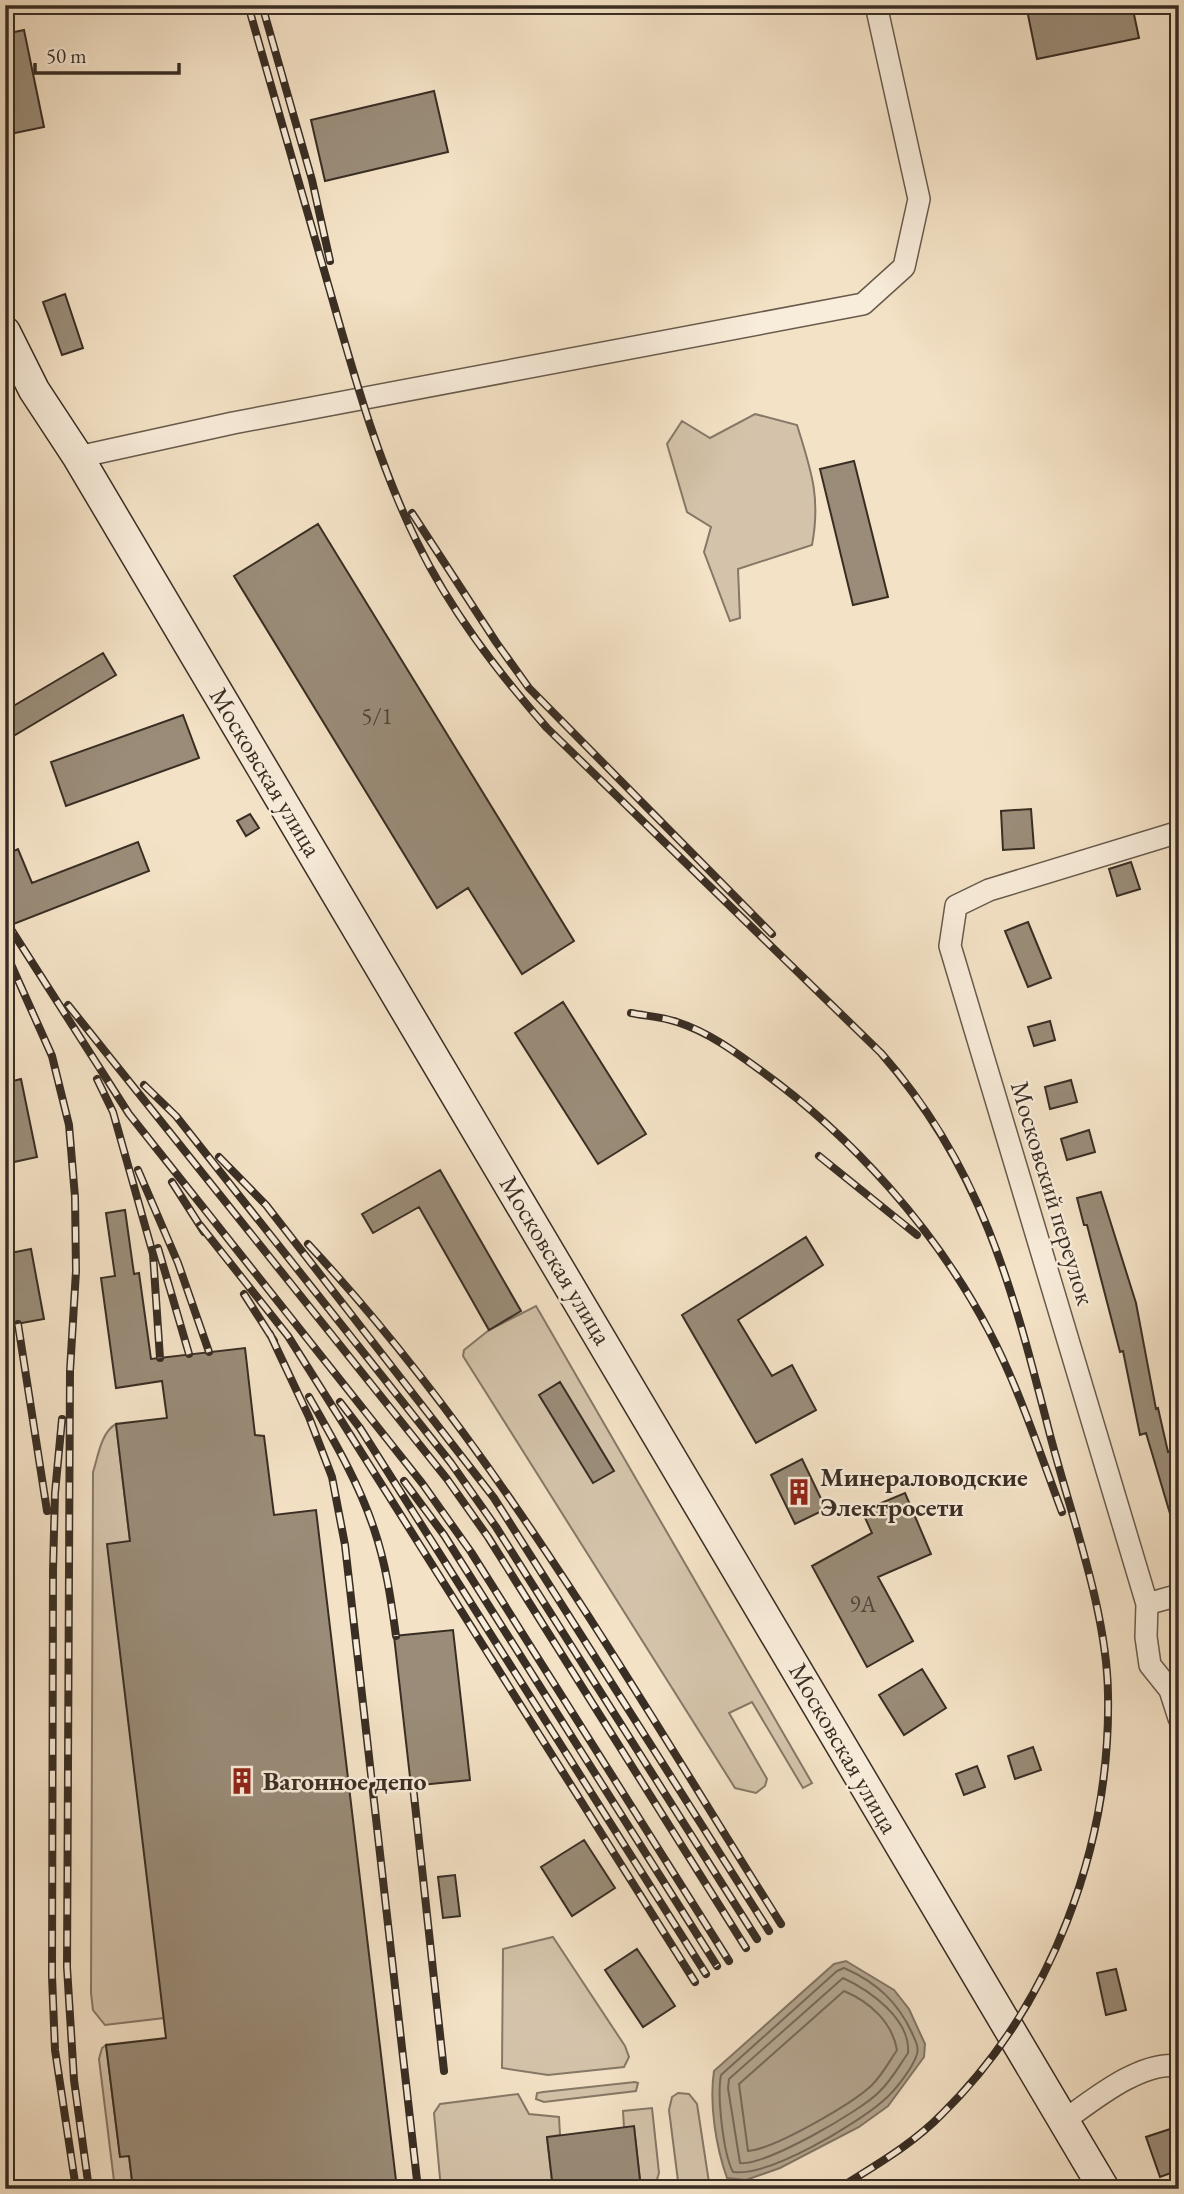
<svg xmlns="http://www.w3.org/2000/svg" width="1184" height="2194" font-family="'EB Garamond',serif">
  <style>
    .green { fill: #d4c3aa; stroke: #867867; stroke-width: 2 }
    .water { fill: #b4a58f; stroke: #837564; stroke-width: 2 }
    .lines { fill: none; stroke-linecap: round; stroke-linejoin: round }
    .shore { stroke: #766a5a; stroke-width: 2 }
    .building { fill: #9a8c78; stroke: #392e24; stroke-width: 2 }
    .street-casing { stroke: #685b4c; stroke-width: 24 }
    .secondary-casing { stroke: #392e24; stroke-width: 33 }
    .street { stroke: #f8ecda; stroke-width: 21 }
    .secondary { stroke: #f8ecda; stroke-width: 30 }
    .rail-casing { stroke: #392e24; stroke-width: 8 }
    .rail { stroke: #f8ecda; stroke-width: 5; stroke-dasharray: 16; stroke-linecap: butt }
    .labels { text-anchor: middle; stroke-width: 5; stroke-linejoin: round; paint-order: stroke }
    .number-label { font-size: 23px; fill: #514639 }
    .street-label { font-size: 26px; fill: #392e24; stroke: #f8ecda }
    .poi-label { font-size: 26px; font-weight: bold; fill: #392e24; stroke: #f8ecda; text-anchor: start }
  </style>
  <rect width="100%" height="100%" fill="#f4e2c6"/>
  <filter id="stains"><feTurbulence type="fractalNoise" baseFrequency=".00286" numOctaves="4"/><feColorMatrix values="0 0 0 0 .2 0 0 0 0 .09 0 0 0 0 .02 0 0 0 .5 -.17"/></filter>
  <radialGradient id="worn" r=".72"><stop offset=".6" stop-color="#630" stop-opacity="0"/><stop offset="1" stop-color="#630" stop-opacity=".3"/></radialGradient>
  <path class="green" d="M755,414L797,425C811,470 821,497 812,545L738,569L740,618L730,621L704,552L711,527L687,512L667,444L682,421L710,438Z
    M536,1306L812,1783L803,1788L752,1702L729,1713L767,1779L765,1786L756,1793L735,1788L463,1356L464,1350L489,1330Z
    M116,1424L130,1541L164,2018L105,2025L93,2010L91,1993L93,1472C98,1457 101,1432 116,1424Z
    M553,1937L625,2046L629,2057L624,2067L548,2075L502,2068L503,1949Z
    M106,2045L120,2156H129L133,2189H115L99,2059L102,2048Z
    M635,2082L638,2083L636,2091L544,2102L536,2099L537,2093L543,2092Z
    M678,2093L689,2094L697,2104L710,2189H679L669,2110L672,2097Z
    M518,2094L529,2114L559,2117L560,2135L547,2137L553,2189H441L434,2113L440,2104Z
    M652,2108L659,2173L654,2189H585L640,2180L634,2127L624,2128L623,2111Z"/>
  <path class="water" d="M846,1961L894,1990L909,2009L925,2044L924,2057L888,2106L859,2127L780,2168L746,2180L727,2178C716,2147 709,2104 714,2071L834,1964Z"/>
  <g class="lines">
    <path class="shore" d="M844,1968C876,1982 898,2002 912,2033C915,2040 919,2046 917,2054C913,2068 894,2092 883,2101C855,2125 769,2177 733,2172C723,2153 717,2096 721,2075L837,1971Z
      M843,1978C869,1990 911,2019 908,2053C899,2066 891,2081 879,2092C861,2111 765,2166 740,2163L728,2088L729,2079Z
      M844,1991C870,2002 892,2022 897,2050C889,2062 882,2075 872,2085C852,2104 774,2149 748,2151L739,2084Z"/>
  </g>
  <path class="building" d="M1026,5H1132L1139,38L1037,59Z
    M24,30L44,127L5,135V34Z
    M434,91L448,152L325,181L311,120Z
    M65,294L83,348L62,355L43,302Z
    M854,461L888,597L853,605L820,469Z
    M318,524L574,941L522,974L468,888L437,908L234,576Z
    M103,653L116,675L5,741V711Z
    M183,715L199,758L66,806L51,762Z
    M1031,809L1034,848L1003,850L1001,811Z
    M250,814L259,828L246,836L237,821Z
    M138,842L149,871L11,925L5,911V855L18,849L32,883Z
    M1131,862L1140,889L1117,896L1109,869Z
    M1028,922L1051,978L1028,987L1005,931Z
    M563,1002L646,1134L598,1164L515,1033Z
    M1050,1021L1055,1040L1034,1046L1028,1027Z
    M21,1079L37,1157L5,1164V1083Z
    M1071,1080L1077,1102L1050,1109L1045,1087Z
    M1089,1130L1095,1152L1067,1160L1061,1139Z
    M440,1170L521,1311L489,1330L419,1207L373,1233L362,1214Z
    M1101,1192L1136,1303L1156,1409L1158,1408L1168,1452L1172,1451L1179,1475V1526L1174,1527L1146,1433L1140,1435L1123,1351L1120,1352L1087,1225H1084L1077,1198Z
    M125,1210L134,1274L139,1273L151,1359L245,1348L255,1435L264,1436L274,1515L316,1510L397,2189H133L129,2156L120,2157L106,2045L166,2038L107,1544L130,1541L116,1424L167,1418L162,1381L116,1388L101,1278L115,1276L106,1213Z
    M806,1237L823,1265L738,1320L772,1376L792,1365L816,1410L756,1443L682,1315Z
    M31,1249L44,1319L5,1326V1254Z
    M560,1382L614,1471L593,1483L539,1395Z
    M802,1459L826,1509L795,1524L771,1475Z
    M905,1493L931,1554L878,1577L913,1641L867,1667L812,1566L872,1533L862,1511Z
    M453,1630L470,1780L411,1786L394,1636Z
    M922,1669L946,1708L904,1735L879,1695Z
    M1033,1747L1041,1770L1015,1779L1008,1756Z
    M977,1766L985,1787L964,1795L956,1774Z
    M584,1840L615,1888L572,1916L541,1867Z
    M455,1875L460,1916L443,1918L438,1877Z
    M637,1949L675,2006L643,2027L605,1970Z
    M1116,1969L1126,2010L1106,2015L1097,1973Z
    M634,2126L640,2180L553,2189L547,2137Z
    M1170,2129L1179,2156V2170L1160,2177L1146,2137Z"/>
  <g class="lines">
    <defs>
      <path id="street" d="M78,457L233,423L863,304L904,267L919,199L876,5
        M1179,832L989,890L956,906L950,946L1147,1604L1146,1637L1150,1665L1170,1690L1179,1718
        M1147,1604L1179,1595
        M1065,2120C1094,2099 1142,2060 1179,2066"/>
      <path id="secondary" d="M5,332L34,390L78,457L1104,2189"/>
    </defs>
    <use href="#street" class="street-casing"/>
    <use href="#secondary" class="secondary-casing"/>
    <use href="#street" class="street"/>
    <use href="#secondary" class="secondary"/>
    <defs>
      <path id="rail" d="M248,5C275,100 303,196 330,291C354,375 378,463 417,542C450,610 497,671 547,728L881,1053C982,1168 1012,1287 1049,1431C1070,1513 1107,1610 1108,1694C1111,1847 1051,2007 942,2114C912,2145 874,2166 838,2189
        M262,5L312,180L330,261
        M412,513L496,642L529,688L772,934
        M5,920L129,1114L422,1483L471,1552L729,1961
        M5,951L52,1056L69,1125L75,1197L76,1271L70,1371L67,1967L74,2080L89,2189
        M68,1005L447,1479L488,1537L746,1948
        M631,1013C646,1016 663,1017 677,1022C708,1032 734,1051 760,1070C852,1136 936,1230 989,1331C1019,1388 1039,1451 1062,1512
        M97,1079L113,1112L153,1254L160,1358
        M144,1085L176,1116L451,1463L496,1527L757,1939
        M819,1156L917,1235
        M219,1157L266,1205L494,1498L769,1931
        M138,1170L178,1263L209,1352
        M172,1182L204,1232
        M200,1225L288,1336L695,1982
        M308,1244C496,1445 634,1692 781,1924
        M158,1248L189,1354
        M244,1294L274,1341
        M18,1324L47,1511
        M270,1334L309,1417L332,1477L345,1545L418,2189
        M309,1397C333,1439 359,1483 374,1529C386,1564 391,1600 396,1636
        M340,1402L360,1428L706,1974
        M62,1419L55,1493L53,1570L52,1976L55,2050L76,2189
        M404,1481L444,1535L717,1966
        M413,1786L444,2071"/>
    </defs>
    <use href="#rail" class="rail-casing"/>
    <use href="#rail" class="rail"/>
  </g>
  <defs>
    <symbol id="building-bare" viewBox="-9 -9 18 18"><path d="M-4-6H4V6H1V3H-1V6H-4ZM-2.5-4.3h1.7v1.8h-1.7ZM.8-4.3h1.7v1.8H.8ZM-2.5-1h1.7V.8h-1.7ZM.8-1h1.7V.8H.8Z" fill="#8f2418" stroke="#f8ecda" stroke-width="2.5" paint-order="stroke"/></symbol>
  </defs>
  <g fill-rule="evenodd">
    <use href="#building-bare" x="780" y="1473" width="38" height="38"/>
    <use href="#building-bare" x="223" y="1762" width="38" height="38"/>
  </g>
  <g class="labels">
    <g class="number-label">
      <text x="377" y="724">5/1</text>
      <text x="863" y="1612">9А</text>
    </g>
    <g class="street-label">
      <text transform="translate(266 772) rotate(59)" y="9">Московская улица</text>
      <text transform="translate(1053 1193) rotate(73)" y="9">Московский переулок</text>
      <text transform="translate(556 1260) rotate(59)" y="9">Московская улица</text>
      <text transform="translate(844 1748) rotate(60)" y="9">Московская улица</text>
    </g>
    <g class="poi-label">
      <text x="820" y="1486">Минераловодские<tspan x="820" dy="30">Электросети</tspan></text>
      <text x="263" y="1790">Вагонное депо</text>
    </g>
  </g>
  <rect width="1184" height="2194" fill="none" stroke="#f4e2c6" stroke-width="28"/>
  <rect x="7" y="7" width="1170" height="2180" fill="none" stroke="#392e24" stroke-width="3.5"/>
  <rect x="14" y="14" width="1156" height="2166" fill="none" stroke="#392e24" stroke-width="2"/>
  <path d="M35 63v10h144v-10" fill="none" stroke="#392e24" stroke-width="3.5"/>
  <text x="46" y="63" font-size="21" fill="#392e24" stroke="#f8ecda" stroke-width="5" paint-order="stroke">50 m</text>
  <rect width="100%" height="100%" filter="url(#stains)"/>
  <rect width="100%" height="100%" fill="url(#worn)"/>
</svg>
